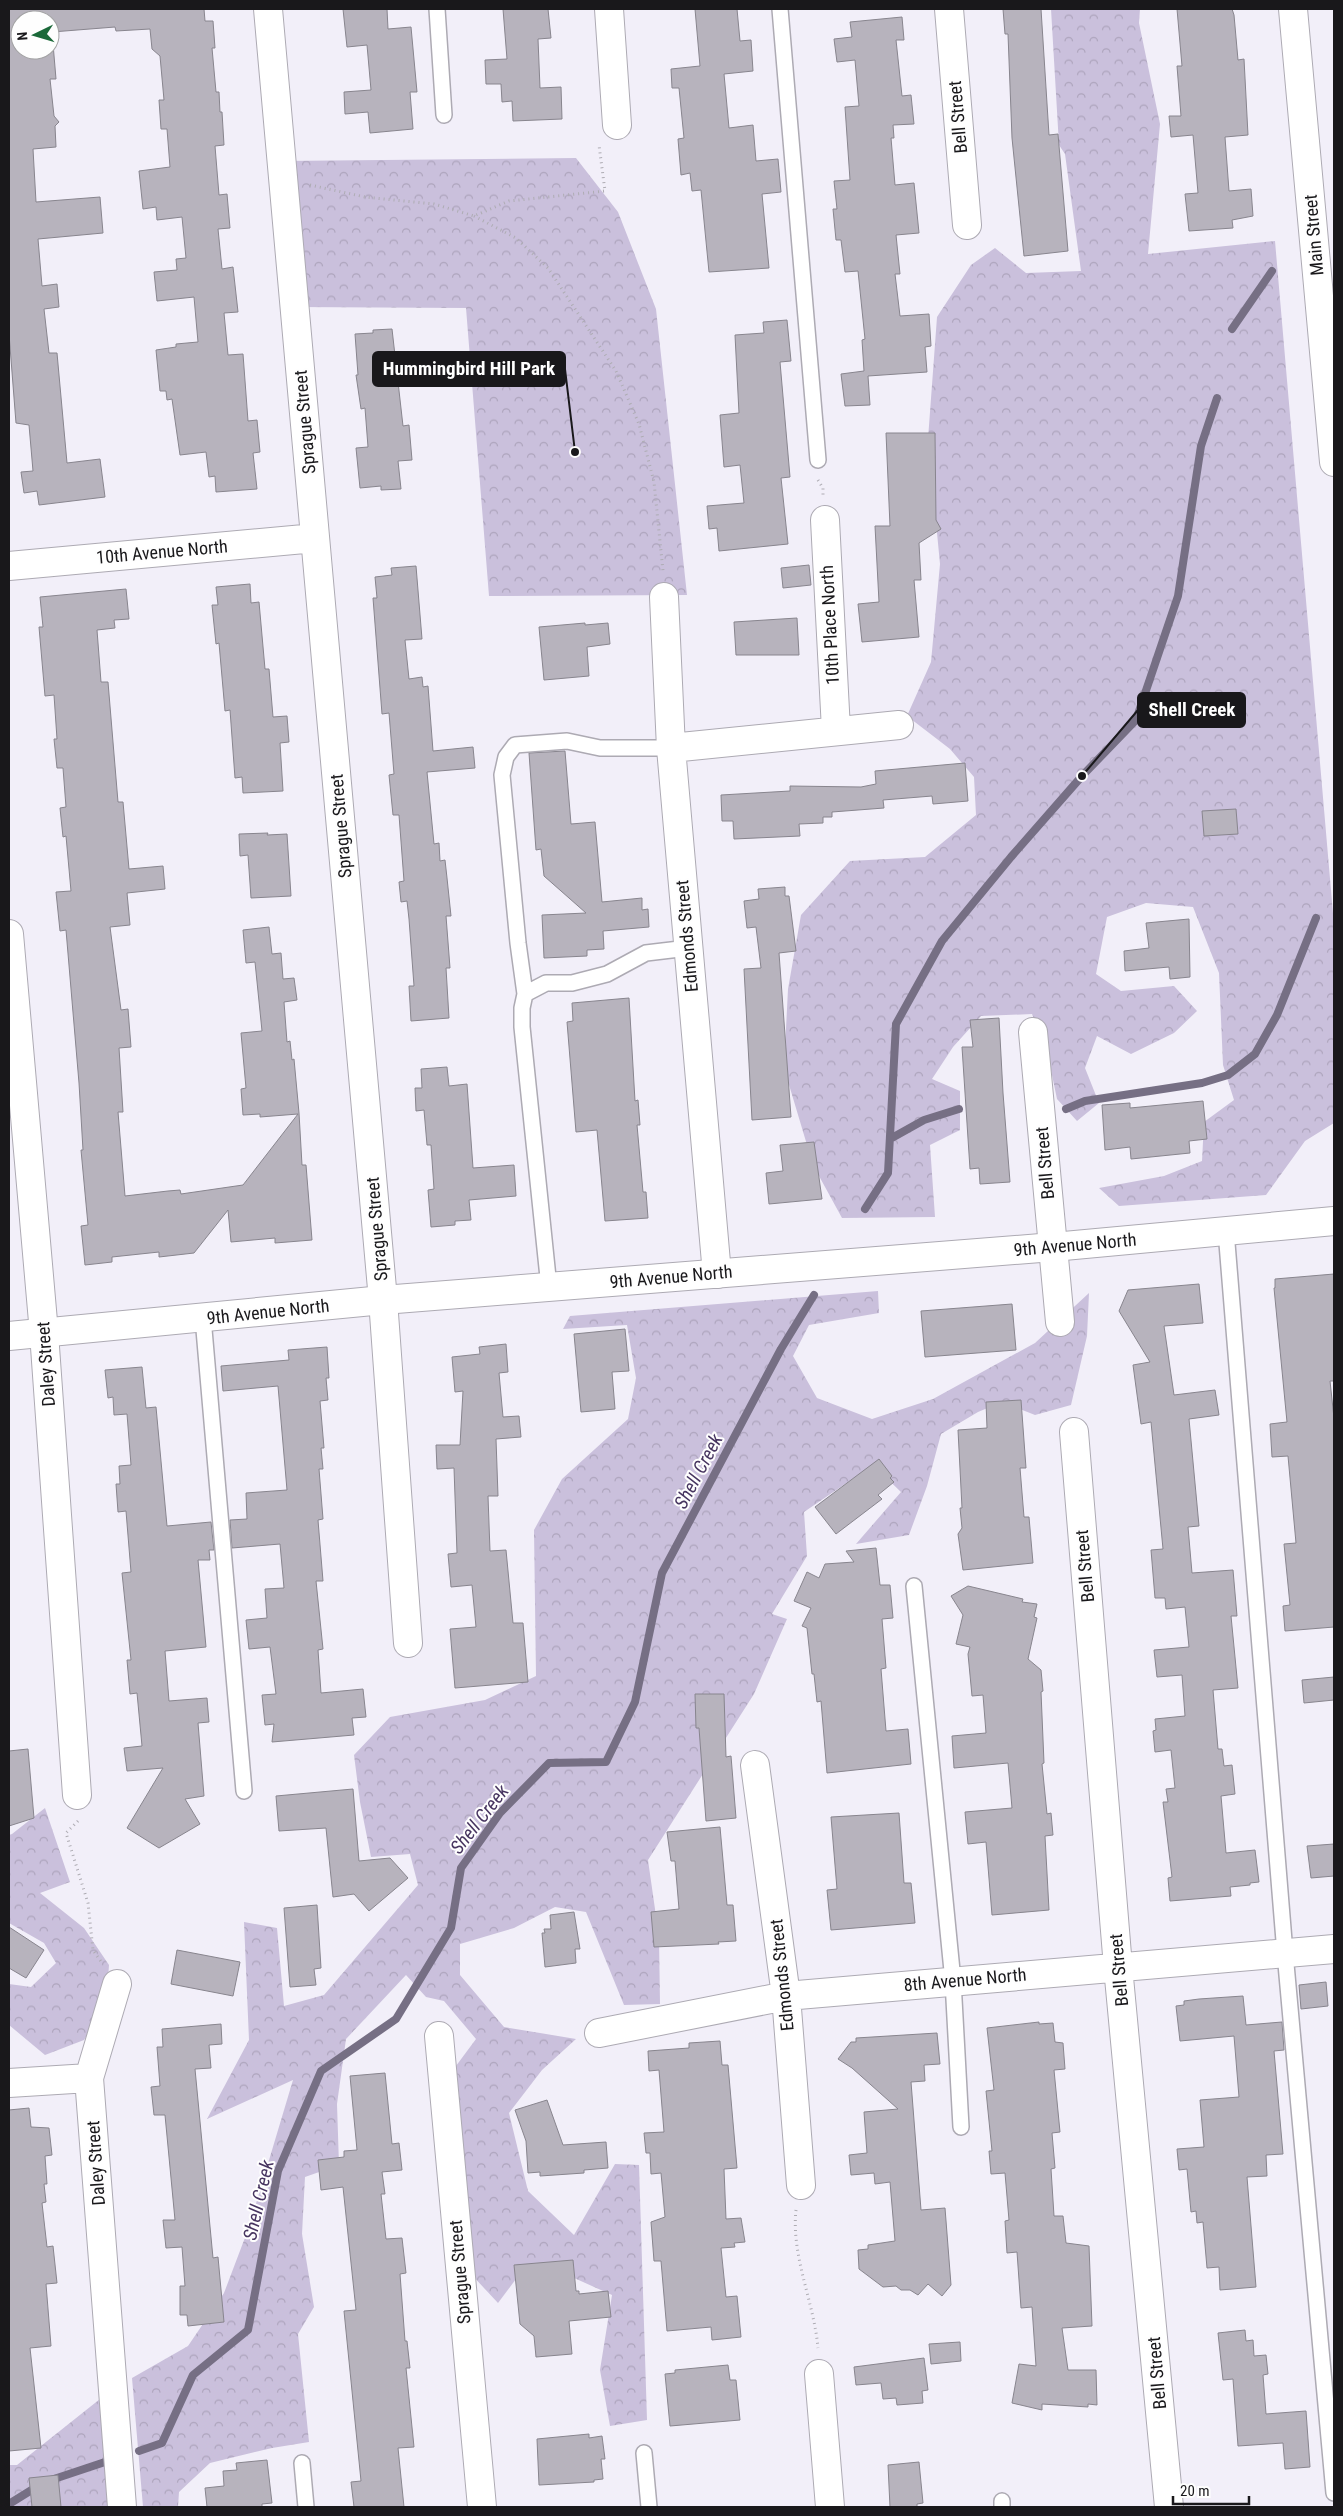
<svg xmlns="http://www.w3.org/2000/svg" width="1343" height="2516" font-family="'Roboto Condensed',sans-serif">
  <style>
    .forest { fill: url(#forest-crowns) }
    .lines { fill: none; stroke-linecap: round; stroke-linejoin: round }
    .stream { stroke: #766f84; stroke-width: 8 }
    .building { fill: #b7b3bd; stroke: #88858e; fill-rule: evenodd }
    .service-casing { stroke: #adaab3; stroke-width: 18 }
    .minor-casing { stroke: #adaab3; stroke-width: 30 }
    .tertiary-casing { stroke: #adaab3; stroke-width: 30 }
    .secondary-casing { stroke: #adaab3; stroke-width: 30 }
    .path { stroke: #aeacb3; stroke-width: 3; stroke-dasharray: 1 4; stroke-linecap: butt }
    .service { stroke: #fff; stroke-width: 15 }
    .minor { stroke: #fff; stroke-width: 28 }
    .tertiary { stroke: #fff; stroke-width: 28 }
    .secondary { stroke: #fff; stroke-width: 28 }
    .labels { text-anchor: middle; stroke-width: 4; stroke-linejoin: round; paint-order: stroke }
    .street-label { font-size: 18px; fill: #19181b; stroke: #fefefe }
    .water-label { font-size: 19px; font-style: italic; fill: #473560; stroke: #fefefe }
    .leader { fill: none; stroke: #19181b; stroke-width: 2 }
    .callout-dot { fill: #19181b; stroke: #fefefe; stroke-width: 2 }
    .callout { fill: #19181b; stroke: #19181b; stroke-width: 2 }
    .callout-label { font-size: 19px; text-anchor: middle; font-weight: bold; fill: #fff }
  </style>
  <defs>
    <pattern id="forest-crowns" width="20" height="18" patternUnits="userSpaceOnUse" patternTransform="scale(1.25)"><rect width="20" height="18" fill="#cac0dc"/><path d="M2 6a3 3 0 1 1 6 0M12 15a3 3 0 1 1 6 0" fill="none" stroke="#ada4bc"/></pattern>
  </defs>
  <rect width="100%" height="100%" fill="#f2eff9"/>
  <path class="forest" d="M1051,9H1140L1139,23L1160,124L1148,254L1275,241L1334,925V1123L1305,1141L1266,1195L1119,1206L1099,1188L1164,1176L1202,1161L1204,1122L1234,1100L1223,1065L1219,973L1193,907L1146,903L1107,917L1096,974L1121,991L1174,986L1197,1011L1174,1033L1131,1054L1097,1036L1085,1068L1099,1103L1077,1121L1057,1099L1047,1051L1032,1014L981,1016L953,1047L932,1079L960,1091V1130L930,1145L935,1217L842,1218L813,1165L784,1068L788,989L801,915L850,861L925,857L976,815L974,777L950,749L907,716L931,662L940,564L928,439L937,317L971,265L995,248L1026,273L1081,271L1065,154L1059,145Z
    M576,158L618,212L656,309L687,595L489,596L466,308L295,307L281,161Z
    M878,1291L879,1313L809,1325L793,1356L817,1398L872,1419L933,1399L1035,1343L1089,1293L1087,1336L1071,1405L1035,1415L1002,1402L978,1412L941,1434L927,1486L909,1535L856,1544L901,1492L873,1465L804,1512L807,1556L772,1614L787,1619L754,1694L648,1860L659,1937L660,2004L624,2005L586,1912L555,1907L514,1928L460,1944V1975L504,2027L576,2039L542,2070L509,2113L528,2191L574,2235L615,2164L639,2165L647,2420L610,2426L600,2370L612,2295L563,2273L525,2267L498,2303L470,2273L450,2074L476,2039L444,2001L426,1997L406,1975L346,2039L337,2104L339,2165L305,2177L302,2234L314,2307L298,2334L309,2442L272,2448L210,2463L179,2492L178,2507H143L132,2378L188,2346L224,2293L249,2227L293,2080L207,2119L249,2040L244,1922L277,1928L284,2006L324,1995L418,1885L410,1854L371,1857L360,1802L354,1755L390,1717L485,1700L536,1676L534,1530L562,1479L628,1419L636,1378L627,1325L563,1329L570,1316Z
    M45,1808L70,1882L40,1893L84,1928L109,1965L106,2006L84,2040L45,2055L9,2025V1984L31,1987L56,1963L44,1943L9,1923V1835L12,1834Z
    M100,2399L109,2507H9V2465H17Z"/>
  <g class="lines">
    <path class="stream" d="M1232,329L1272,271
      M1066,1109L1085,1101L1202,1083L1228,1075L1255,1054L1277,1015L1316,918
      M890,1139L924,1120L959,1109
      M865,1209L888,1173L896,1024L942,941L1011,857L1082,776L1136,720L1178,596L1201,446L1217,398
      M139,2451L162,2443L193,2375L248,2330L278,2171L321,2071L396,2019L451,1928L461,1868L500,1813L549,1763L606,1762L635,1702L662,1573L781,1349L814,1295
      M48,2481L108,2461
      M9,2504L38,2486"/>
  </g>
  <path class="building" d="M9,9H204L205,21H213L215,48H212L216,92H219L220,112H222L224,145L215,146L219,195L227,194L230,228L218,229L222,269L233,267L238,312L224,313L228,355L243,354L248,421L257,420L260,452L253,453L257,489L216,492L215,476L209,477L206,452L180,455L172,399L167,400L166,391H160L156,350L176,347V344L198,342L194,297L157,301L154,272L177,270L176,259L186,258L182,217L157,220L156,207L143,209L139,171L170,167L167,129H161L159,100H164L160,56L152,49L150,29L116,31L115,27L52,32L56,79H50L54,116L59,122L55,126L56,147L33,149L36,202L100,197L103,233L38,239L42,286L57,284L59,307L44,309L49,353H57L67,463L100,459L105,497L39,505L37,491L24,493L21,472L33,471L29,425L16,423L9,334ZM20,20H50V50H20Z
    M343,9H387L388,29L411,27L417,92H410L413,129L370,133L368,112L345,114L344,92L371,90L367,45L347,47Z
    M503,9H548L551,38L538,39L540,88L561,87L562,119L513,121L512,101L502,102L501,84H486L485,60L507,59Z
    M695,9H737L740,41L751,40L753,71L724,74L729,128L753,125L756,161L778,159L781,192L762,194L769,268L709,272L701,190L692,191L690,173L681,175L678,139L684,138L679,88H672L671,69L700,66Z
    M1003,9H1041L1049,135L1058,134L1068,251L1024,256L1012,138L1008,34H1005Z
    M1177,9H1232L1234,15L1238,60L1244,59L1248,135L1225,137L1229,191L1251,189L1253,216L1232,220L1233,228L1189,231L1185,194L1198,193L1193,135L1171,137L1169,116H1181L1177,66H1182Z
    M902,17L904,40H896L902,96L911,95L914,124L893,125L894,138H891L895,185L914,183L919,233L896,235L900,274H895L900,316L929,314L931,346L925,347L927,372L868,376L870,405L845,406L841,374L864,371L862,340L865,339L858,271L845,272L841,240H836L833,209H837L834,181L850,180L845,107L859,106L855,60L837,62L834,39L852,37L850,22Z
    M787,320L791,361L780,362L790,477L781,478L788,544L719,551L717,528L709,529L707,506L744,503L740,465L724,467L720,415L739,413L735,335L764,333L763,322Z
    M392,329L403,426L409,425L412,460L398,461L401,489L381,490V486L360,488L356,448L368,447L365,408L361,409L356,375H358L355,334L373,333V330Z
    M886,433H935L936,520L941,529L919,543L921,580H914L919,637L862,642L858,604L879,602L875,526H890Z
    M809,565L811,585L783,588L781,568Z
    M416,566L422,639L405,640L409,679L422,677L423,687L428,686L433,751L473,747L475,768L427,772L434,844L439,843L440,861L445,860L447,878L451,916H446L450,968H446L449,1018L411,1021L409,986H414L409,919L407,901L401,902L399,882L404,881L399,815H393L389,775L394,774L389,713L382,714L373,598H377L375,577L392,575L391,568Z
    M250,584L251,603L259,602L265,669H269L273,717L287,716L289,742L280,743L283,791L243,793L242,777L235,778L230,710L225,711L219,643L216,644L212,605H218L216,587Z
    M126,589L129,619L114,620L115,628L97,630L101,682H108L118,802H123L129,869L163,866L165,889L127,893L130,925L110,927L121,1010L128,1009L131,1047L119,1048L123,1112H118L125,1196L168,1191L180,1190L181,1194L243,1185L298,1114L260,1117V1114L243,1115L241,1089L246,1088L241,1033L262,1031L255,962L246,963L243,930L269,927L272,954L281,953L283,979L294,978L297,1000L284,1002L287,1042L290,1041L292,1060L294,1059L299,1113L302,1165H306L312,1240L275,1243V1238L231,1242L228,1210L194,1253L159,1257V1252L112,1257V1262L85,1265L81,1226L88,1225L81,1150H83L79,1083L66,930L60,931L56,892L71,891L66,836L63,837L60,808L66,807L63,768H57L54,739H57L54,695L45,696L39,627H43L40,597Z
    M797,618L799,655H736L734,622Z
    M585,623V625L608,623L610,644L587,647L589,676L544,680L539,627Z
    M565,751L571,824L595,822L602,902L642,898V910L648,909L649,927L603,931L604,949L587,950V956L544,958L542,915L586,913L544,876L541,849L536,850L529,753Z
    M965,763L968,801L933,804L932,796L883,800L884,808L832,812V817H823V823L799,824L800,836L734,839L733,821H722L721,795L790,791V786L861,787L876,784L875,771Z
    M1236,809L1238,834L1204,836L1202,811Z
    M268,833L267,835L287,834L291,896L251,898L248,855L240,856L239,834Z
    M785,887V896H789L796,951L779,953L791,1117L752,1120L744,969L761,968L756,927L747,928L744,901L759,899L758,889Z
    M1189,919L1190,977L1170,979L1169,967L1125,971L1124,951L1149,948L1146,923Z
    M629,998L635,1101L638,1100L640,1125H637L643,1192H646L648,1218L605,1221L597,1130L576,1132L567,1022L573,1021L572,1003Z
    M999,1018L1003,1093L1010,1182L980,1184L979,1168L970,1169L962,1047H973L970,1020Z
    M447,1067L449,1086L467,1084L473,1168L514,1165L516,1196L469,1200L471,1220L455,1221V1225L431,1227L428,1190L434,1189L431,1145H427L424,1110L416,1111L415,1088H422L421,1069Z
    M1203,1101L1207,1139L1189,1141L1190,1153L1131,1159L1130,1147L1105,1150L1102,1105L1130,1103V1108Z
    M814,1142L822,1199L769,1204L766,1173L783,1171L780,1145Z
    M1334,1274V1381H1330L1334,1418V1627L1285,1631L1283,1606L1290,1605L1284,1544L1296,1543L1288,1456L1272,1457L1270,1424L1287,1422L1274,1288H1275V1279Z
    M1199,1284L1203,1323L1164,1326L1174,1395L1215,1390L1219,1415L1189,1419L1199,1526L1188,1527L1192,1573L1233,1570L1237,1616H1231L1238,1688L1213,1690L1218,1749H1222L1224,1766L1232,1765L1235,1794L1221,1796L1226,1853L1255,1850L1259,1882L1250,1883V1885L1230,1887L1231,1896L1170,1901L1168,1878L1172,1877L1163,1802H1168L1166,1789L1175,1788L1171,1750L1155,1752L1153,1731L1156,1730L1155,1719L1185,1716L1182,1675L1157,1677L1154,1650L1189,1647L1185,1607L1166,1609L1165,1598H1155L1151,1550L1163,1549L1151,1422L1141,1424L1133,1365L1150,1362L1119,1311L1128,1290Z
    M1012,1304L1016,1350L925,1357L921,1311Z
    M625,1329L629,1371L612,1372L615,1409L581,1412L574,1334Z
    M506,1344L508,1372L499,1373L503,1417L519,1416L521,1437L496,1439L498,1496H488L490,1551L506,1550L513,1623H523L528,1682L455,1688L450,1629L476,1627L472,1585L451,1587L448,1554L457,1553L454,1468L437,1469L436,1445H460L463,1391L455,1392L452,1357L480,1354L479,1347Z
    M327,1347L329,1378H326L328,1400L320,1401L324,1448H321L323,1469H319L323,1519L318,1520L323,1581H316L323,1649L318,1650L321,1693L363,1689L366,1717L352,1718L354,1735L272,1742L274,1724L265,1725L262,1695L276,1694L270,1647L249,1649L246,1620L267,1618L265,1589L284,1588L280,1544L232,1548L230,1520L247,1519L246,1493L287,1490L278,1386L223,1391L221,1366L289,1360L288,1350Z
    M142,1367L146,1408L156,1407L167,1526L211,1522L214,1550H209L210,1560H198L206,1647L165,1651L169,1701L207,1698L209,1722L198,1723L204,1796L185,1799L200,1824L159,1848L127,1828L163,1768L127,1771L124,1748L142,1746L137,1693L130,1694L127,1660H131L122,1573L131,1572L126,1511L118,1512L116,1484H120L119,1466L131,1465L127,1414L114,1415L113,1397L108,1398L105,1370Z
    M1021,1400L1026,1468H1020L1024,1517H1029L1033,1563L963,1570L958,1534L962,1528L960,1508H962L958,1430L987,1428L986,1402Z
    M879,1459L892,1476L890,1478L894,1482L878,1495L882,1499L836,1534L815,1507Z
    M876,1548L880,1585H890L893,1618L882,1619L886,1668L881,1669L886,1731L908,1729L911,1764L827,1773L821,1701L817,1702L814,1674H812L807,1628L802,1626L811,1608L794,1601L807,1572L819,1578L825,1564L854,1562L846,1551Z
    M968,1586L1023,1599L1022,1602L1037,1604L1034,1617L1037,1618L1028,1659L1041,1670L1043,1691L1041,1692L1044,1763L1042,1764L1047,1814L1051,1813L1053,1835L1045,1836L1049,1910L992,1915L986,1842L968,1844L965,1812L1012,1808L1008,1763L954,1768L952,1736L986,1733L983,1695L972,1696L968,1654L970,1647L956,1644L963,1615L951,1596Z
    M1334,1677V1700L1304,1703L1302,1680Z
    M695,1694H724L726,1757L731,1756L736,1818L706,1821L699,1728H696Z
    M28,1749L34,1818L9,1826V1751Z
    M353,1789L359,1861L390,1858L408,1878L369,1911L354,1894L333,1897L326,1828L279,1831L276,1796Z
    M899,1813L904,1883H911L915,1923L831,1930L827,1890L837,1889L831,1817Z
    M720,1827L727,1905H733L736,1941L718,1942L719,1944L654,1947L651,1912L679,1909L675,1861H671L667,1832Z
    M1334,1844V1876L1311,1878L1307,1846Z
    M317,1905L321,1968L314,1969L316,1985L290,1987L284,1908Z
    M574,1912L580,1949H575L576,1963L545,1967L542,1933H545L544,1929H551L550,1915Z
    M9,1927L44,1950L26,1978L9,1968Z
    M177,1950L240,1962L233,1996L171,1984Z
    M1326,1982L1328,2006L1301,2009L1299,1985Z
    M1243,1996L1246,2025L1282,2022L1284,2050L1274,2051L1283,2154L1266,2155L1267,2176L1247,2177L1256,2287L1220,2290L1219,2267L1207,2268L1203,2222L1197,2223L1196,2211L1191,2212L1187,2169L1179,2170L1177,2149L1204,2147L1200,2100L1239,2097L1234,2036L1180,2041L1176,2006L1184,2005V2001L1199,1999Z
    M1039,2022V2024L1053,2023L1055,2042L1063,2043L1065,2069L1054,2070L1060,2132L1052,2133L1055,2168L1051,2169L1054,2216H1063L1066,2243L1089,2246L1092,2326L1062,2328L1068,2370H1096L1097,2405L1088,2404V2407L1042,2404V2410L1012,2403L1019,2364L1036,2366L1032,2307L1021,2308L1017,2252L1007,2253L1005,2221L1009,2220L1005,2173L991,2174L989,2151H992L986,2091L994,2090L987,2028Z
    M221,2024L222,2044L209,2045L211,2068L195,2069L213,2258L218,2257L224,2322L188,2326L187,2315H180V2286H185L182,2247L166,2248L163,2220H175L165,2115H154L151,2087L160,2086L157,2047H163L162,2029Z
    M937,2033L940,2064L924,2065L925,2081L911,2082L921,2210L945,2208L951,2285L942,2296L928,2284L918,2295L910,2290H901L896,2286L883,2287L859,2269L858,2250L868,2249V2245L895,2241L890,2182L875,2184L874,2173L851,2175L849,2155L867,2153L864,2112L898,2109L852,2068L838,2059L851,2042H856V2038Z
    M720,2041L722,2065H728L737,2168L724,2169L726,2219L741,2218L745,2242L734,2243L735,2247L721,2248L726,2297L737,2296L741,2337L712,2340L711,2327L667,2331L661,2261H654L651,2222L665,2217L661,2173L651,2174L650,2153H646L644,2133L664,2132L659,2070L649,2071L648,2051L689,2048V2043Z
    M385,2073L392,2144L399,2143L402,2170L382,2172L385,2194H381L386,2239L402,2238L406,2273L400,2274L405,2341H407L410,2368H406L414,2447L398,2448L404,2507H354L351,2482L361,2481L344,2311L356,2310L343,2187L321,2190L318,2160L344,2157V2151L357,2150L350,2076Z
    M547,2100L563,2145L606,2142L608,2168L584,2170V2173L540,2176V2172L528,2173L526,2141L515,2110Z
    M29,2108L31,2127L49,2128L52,2155L45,2156L47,2184H44L46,2202L42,2203L47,2247L53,2246L57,2283L46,2284L51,2346L30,2348L41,2448L9,2451V2110Z
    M573,2260L576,2291H579V2294L608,2291L611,2317L569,2321L572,2354L536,2357L534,2336L520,2324L514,2265Z
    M1245,2330L1246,2341L1253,2340L1254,2356L1266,2355L1268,2374L1263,2375L1266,2414L1306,2411L1310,2467L1285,2469L1283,2443L1238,2446L1233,2379L1223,2380L1218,2333Z
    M960,2342L961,2361L931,2364L929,2344Z
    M924,2358L928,2390L922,2391L923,2403L897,2405L896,2398L883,2399L881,2383L856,2385L854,2367Z
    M728,2365L730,2380H736L740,2420L670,2426L665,2374L675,2373V2370Z
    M589,2434V2438L602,2436L605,2459H601L603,2479L594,2480V2482L539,2485L537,2439Z
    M267,2460L272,2503L262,2504V2507H207L205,2488L224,2486L223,2471L237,2470L236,2463Z
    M919,2462L923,2503L917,2504V2507H890L888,2465Z
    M58,2475L61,2507H32L29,2478Z"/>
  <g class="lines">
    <defs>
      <path id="service" d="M437,9L444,115
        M780,9L818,460
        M525,994L546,983H572L607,974L646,953L688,948
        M1226,1231L1285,1953L1334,2493
        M549,1287L522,1027V1008L525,994L518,943L502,775L506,757L515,745L567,741L600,748H671
        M203,1318L244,1791
        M914,1586L953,1981L961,2127
        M644,2453L649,2507
        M302,2463L306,2507
        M1002,2501V2507"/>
      <path id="minor" d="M268,9L383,1300L408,1643
        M609,9L617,125
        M949,9L967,225
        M825,520L836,730
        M9,566L315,538
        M664,597L671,748L717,1274
        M671,748L899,725
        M9,934L44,1333L77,1795
        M1033,1032L1060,1322
        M1074,1432L1118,1967L1169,2507
        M755,1765L786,1996L801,2185
        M117,1984L89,2078L122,2507
        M599,2033L786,1996L1334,1949
        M439,2036L482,2507
        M9,2083L89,2078
        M819,2374L830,2507"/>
      <path id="tertiary" d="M9,1336L383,1300L1053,1247L1334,1221"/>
      <path id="secondary" d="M1293,9L1334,462"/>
    </defs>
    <use href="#service" class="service-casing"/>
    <use href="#minor" class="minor-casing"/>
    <use href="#tertiary" class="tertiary-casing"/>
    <use href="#secondary" class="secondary-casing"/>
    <path class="path" d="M310,185L365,197L434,204L474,216L509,201L605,191L599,145
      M474,216L516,238L548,268L616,371L639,424L654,482L663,571
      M818,480L823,488V495
      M78,1821L66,1833L88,1903L93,1950L102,1963
      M796,2210C791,2256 814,2302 818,2348"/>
    <use href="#service" class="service"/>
    <use href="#minor" class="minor"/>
    <use href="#tertiary" class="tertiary"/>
    <use href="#secondary" class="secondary"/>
  </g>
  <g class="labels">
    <g class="street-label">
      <text transform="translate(958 117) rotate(-95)" y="6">Bell Street</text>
      <text transform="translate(1314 235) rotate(-95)" y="6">Main Street</text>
      <text transform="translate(305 422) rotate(-95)" y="6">Sprague Street</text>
      <text transform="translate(162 552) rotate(-5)" y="6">10th Avenue North</text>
      <text transform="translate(830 625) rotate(-93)" y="6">10th Place North</text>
      <text transform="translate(341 826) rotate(-95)" y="6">Sprague Street</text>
      <text transform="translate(687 936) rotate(-95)" y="6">Edmonds Street</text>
      <text transform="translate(1045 1163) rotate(-95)" y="6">Bell Street</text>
      <text transform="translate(377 1229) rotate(-95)" y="6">Sprague Street</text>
      <text transform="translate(1075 1245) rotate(-5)" y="6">9th Avenue North</text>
      <text transform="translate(671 1277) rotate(-5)" y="6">9th Avenue North</text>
      <text transform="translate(268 1312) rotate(-6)" y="6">9th Avenue North</text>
      <text transform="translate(46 1364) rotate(-94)" y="6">Daley Street</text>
      <text transform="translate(1085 1566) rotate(-95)" y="6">Bell Street</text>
      <text transform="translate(1119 1970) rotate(-95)" y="6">Bell Street</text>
      <text transform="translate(782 1975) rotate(-96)" y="6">Edmonds Street</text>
      <text transform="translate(965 1980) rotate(-5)" y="6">8th Avenue North</text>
      <text transform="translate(96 2163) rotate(-94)" y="6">Daley Street</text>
      <text transform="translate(460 2272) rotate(-95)" y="6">Sprague Street</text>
      <text transform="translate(1157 2373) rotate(-95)" y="6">Bell Street</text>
    </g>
    <g class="water-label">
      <text transform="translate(698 1471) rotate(-62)" y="7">Shell Creek</text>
      <text transform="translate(479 1819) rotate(-52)" y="7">Shell Creek</text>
      <text transform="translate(258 2200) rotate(-77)" y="7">Shell Creek</text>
    </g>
  </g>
  <path class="leader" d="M575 452L565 369M1082 776L1138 710"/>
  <g class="callout-dot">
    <circle cx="575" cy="452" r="5"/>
    <circle cx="1082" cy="776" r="5"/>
  </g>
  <g class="callout">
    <rect x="373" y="352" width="192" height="34" rx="5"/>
    <rect x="1138" y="693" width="107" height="34" rx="5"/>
  </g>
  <g class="callout-label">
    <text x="469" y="375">Hummingbird Hill Park</text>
    <text x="1192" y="716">Shell Creek</text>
  </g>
  <rect width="1343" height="2516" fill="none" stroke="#19181b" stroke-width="20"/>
  <g transform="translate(35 35) rotate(265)"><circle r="24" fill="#fefefe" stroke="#a2a2a3"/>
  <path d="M0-4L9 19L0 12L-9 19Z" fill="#1b6939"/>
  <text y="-8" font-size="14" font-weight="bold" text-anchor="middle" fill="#19181b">N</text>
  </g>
  <path d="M1173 2496v8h76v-8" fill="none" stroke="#19181b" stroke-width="2.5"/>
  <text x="1180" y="2496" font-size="15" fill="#19181b" stroke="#fefefe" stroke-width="4" paint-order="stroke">20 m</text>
</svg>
